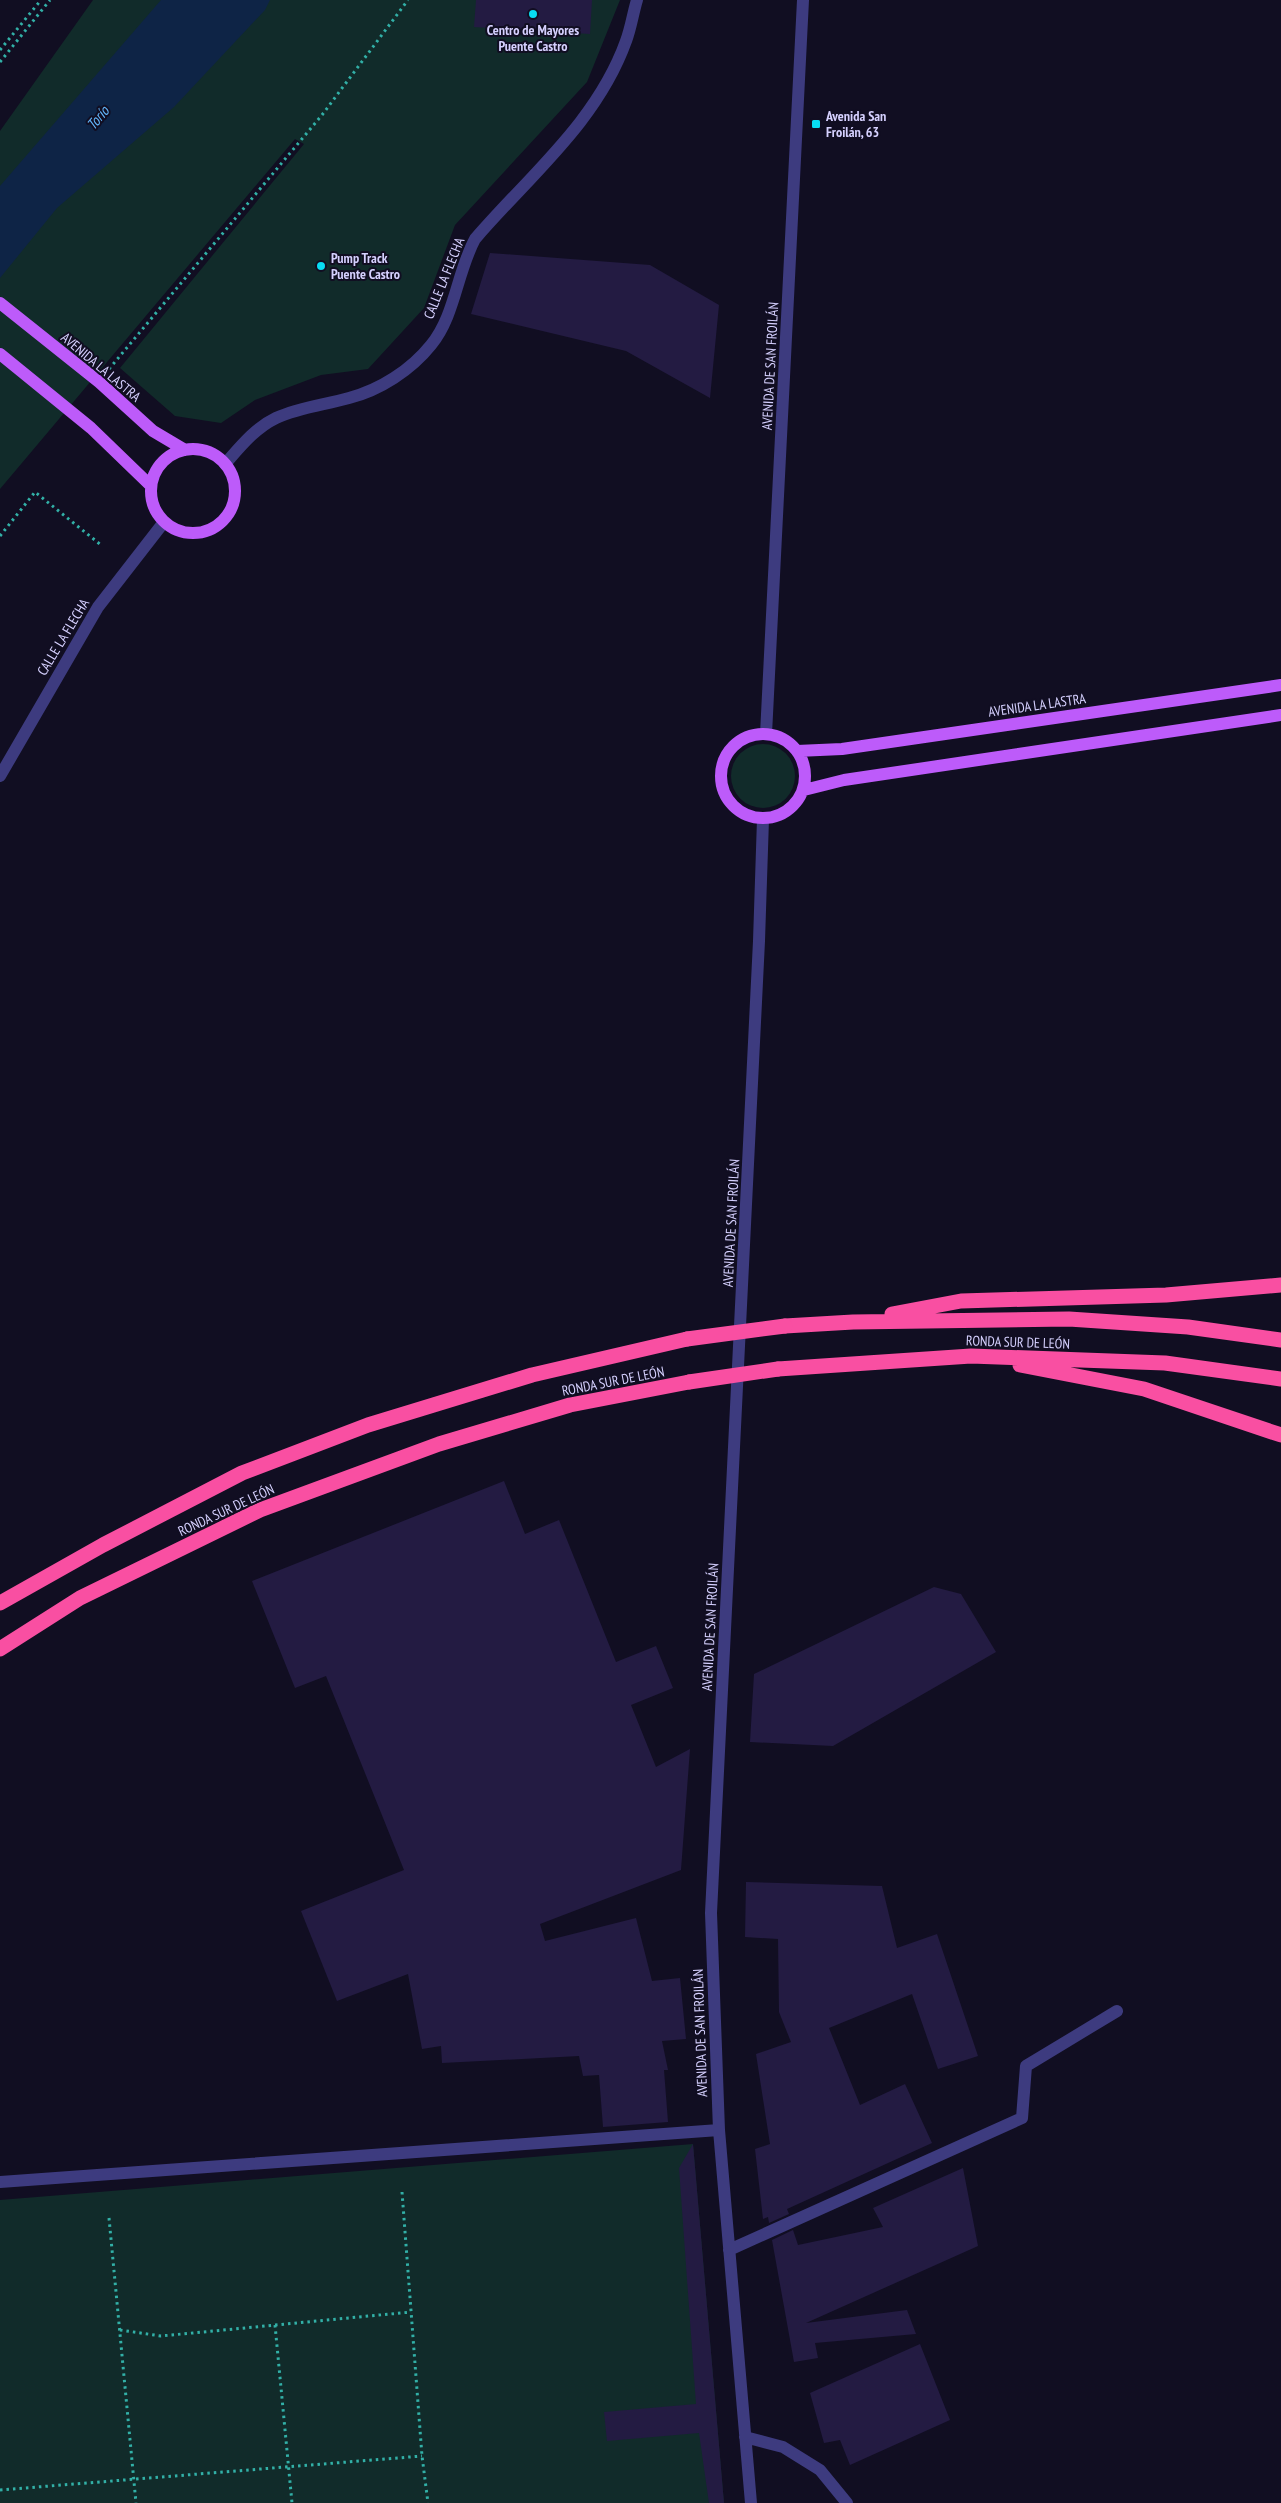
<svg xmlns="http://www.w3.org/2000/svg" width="1281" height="2503" font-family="'PT Sans Narrow',sans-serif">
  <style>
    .green { fill: #112b2a }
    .water { fill: #0e2446 }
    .building { fill: #231b42 }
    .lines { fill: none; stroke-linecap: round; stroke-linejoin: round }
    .path { stroke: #32b0a7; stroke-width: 3; stroke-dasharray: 2.5 4; stroke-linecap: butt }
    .minor { stroke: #3d3b7f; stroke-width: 12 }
    .major { stroke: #bd5bfa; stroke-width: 12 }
    .highway { stroke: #f94fa2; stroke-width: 15 }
    .highway-bridge { stroke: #f94fa2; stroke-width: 15 }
    .poi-dot { fill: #08dcf2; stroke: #110e22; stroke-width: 2 }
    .labels { text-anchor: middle; stroke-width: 4; stroke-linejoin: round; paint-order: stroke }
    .poi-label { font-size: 14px; font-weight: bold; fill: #d5d0fe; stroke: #110e22; text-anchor: start }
    .street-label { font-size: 14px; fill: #d5d0fe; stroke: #110e22 }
    .water-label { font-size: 15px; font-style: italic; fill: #62b5fa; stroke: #110e22 }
  </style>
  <rect width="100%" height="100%" fill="#110e22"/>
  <path class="green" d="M93,0H620L587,82L455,225L424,308L368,369L321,375L255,400L221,423L175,416L120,368L304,144L295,139L0,489V131Z
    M731 776a32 32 0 1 1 64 0a32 32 0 1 1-64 0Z
    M693,2144L724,2503H0V2200Z"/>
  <path class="water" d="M161,0H270L265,10L174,107L57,208L0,278V186Z"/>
  <path class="building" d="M476,0H592L590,34L474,27Z
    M490,253L650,265L719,305L710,398L626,351L471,314Z
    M504,1481L525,1534L559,1520L616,1662L656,1646L673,1688L631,1705L656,1767L690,1749L681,1870L540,1924L545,1941L636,1918L652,1981L680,1978L686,2039L662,2041L668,2070H664L668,2122L603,2127L599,2075L583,2076L579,2056L442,2063L441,2046L422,2049L408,1974L337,2001L301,1911L404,1870L326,1676L295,1688L252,1581Z
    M934,1587L961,1594L996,1652L833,1746L750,1742L754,1674Z
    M746,1882L882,1886L897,1948L937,1934L978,2056L938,2069L912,1994L829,2028L860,2105L905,2084L932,2143L787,2209L789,2214L769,2223L768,2217L763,2219L755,2149L770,2144L756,2054L791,2042L779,2012L778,1939L745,1937Z
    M693,2144L724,2503H709L699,2433L607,2441L604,2412L696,2404L679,2168Z
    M963,2168L978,2246L806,2323L907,2310L916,2334L815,2343L818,2358L794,2362L772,2240L793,2230L798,2245L883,2227L873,2208Z
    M920,2344L950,2420L850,2465L840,2440L824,2443L810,2393Z"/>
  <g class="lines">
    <path class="path" d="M0,50L41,0
      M0,62L50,0
      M109,369L322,115L408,0
      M0,536L35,492L101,545
      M402,2192L422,2456L428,2503
      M109,2218L136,2503
      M275,2325L292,2503
      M120,2330L161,2336L411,2312
      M0,2490L422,2456"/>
    <path class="minor" d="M225,464C240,447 255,428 276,418C300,407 324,405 349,398C380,390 411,370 431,345C455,316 457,272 475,239C529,176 597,122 626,41C631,28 633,13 637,0
      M766,734L803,0
      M0,776L98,607L164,522
      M0,2182L719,2130
      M729,2250L1022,2118L1026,2066L1117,2011
      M745,2437L783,2447L820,2470L847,2503
      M751,2503L719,2130L711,1913L759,941L763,819"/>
    <path class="major" d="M0,303L99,382L153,431L185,450
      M0,354L91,428L151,486
      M151 491a42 42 0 1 1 84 0a42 42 0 1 1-84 0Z
      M721 776a42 42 0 1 1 84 0a42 42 0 1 1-84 0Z
      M797,751L842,749L1281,685
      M804,790L844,780L1281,715"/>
    <path class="highway" d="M892,1314L961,1301L1166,1295L1281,1285
      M785,1326L853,1322L1069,1319L1188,1327L1281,1340
      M1020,1365L1144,1389L1281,1435
      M778,1369L971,1356L1165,1363L1281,1379
      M0,1603L103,1545L242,1473L368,1425L532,1375L687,1339
      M0,1649L80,1598L260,1510L439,1444L570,1405L689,1382"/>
    <path class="highway-bridge" d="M687,1339L785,1326
      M689,1382L778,1369"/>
  </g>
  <g class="poi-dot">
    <circle cx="533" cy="14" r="5"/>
    <rect x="811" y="119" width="10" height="10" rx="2.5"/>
    <circle cx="321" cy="266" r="5"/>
  </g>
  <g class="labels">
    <g class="poi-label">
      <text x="533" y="35" text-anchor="middle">Centro de Mayores<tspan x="533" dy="16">Puente Castro</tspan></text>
      <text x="826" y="121">Avenida San<tspan x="826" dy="16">Froilán, 63</tspan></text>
      <text x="331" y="263">Pump Track<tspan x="331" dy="16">Puente Castro</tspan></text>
    </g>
    <g class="street-label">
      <text transform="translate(444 278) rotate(-68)" y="5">CALLE LA FLECHA</text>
      <text transform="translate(770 366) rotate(-87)" y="5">AVENIDA DE SAN FROILÁN</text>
      <text transform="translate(101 367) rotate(40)" y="5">AVENIDA LA LASTRA</text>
      <text transform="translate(63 637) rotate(-59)" y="5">CALLE LA FLECHA</text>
      <text transform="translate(1037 705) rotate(-8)" y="5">AVENIDA LA LASTRA</text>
      <text transform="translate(731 1223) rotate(-87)" y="5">AVENIDA DE SAN FROILÁN</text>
      <text transform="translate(1018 1342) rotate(2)" y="5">RONDA SUR DE LEÓN</text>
      <text transform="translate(613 1381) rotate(-11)" y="5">RONDA SUR DE LEÓN</text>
      <text transform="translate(226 1510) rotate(-25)" y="5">RONDA SUR DE LEÓN</text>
      <text transform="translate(710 1627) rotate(-87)" y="5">AVENIDA DE SAN FROILÁN</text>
      <text transform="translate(700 2033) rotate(-92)" y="5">AVENIDA DE SAN FROILÁN</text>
    </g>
    <g class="water-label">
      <text transform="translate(98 118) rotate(-50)" y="5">Torío</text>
    </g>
  </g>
</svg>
